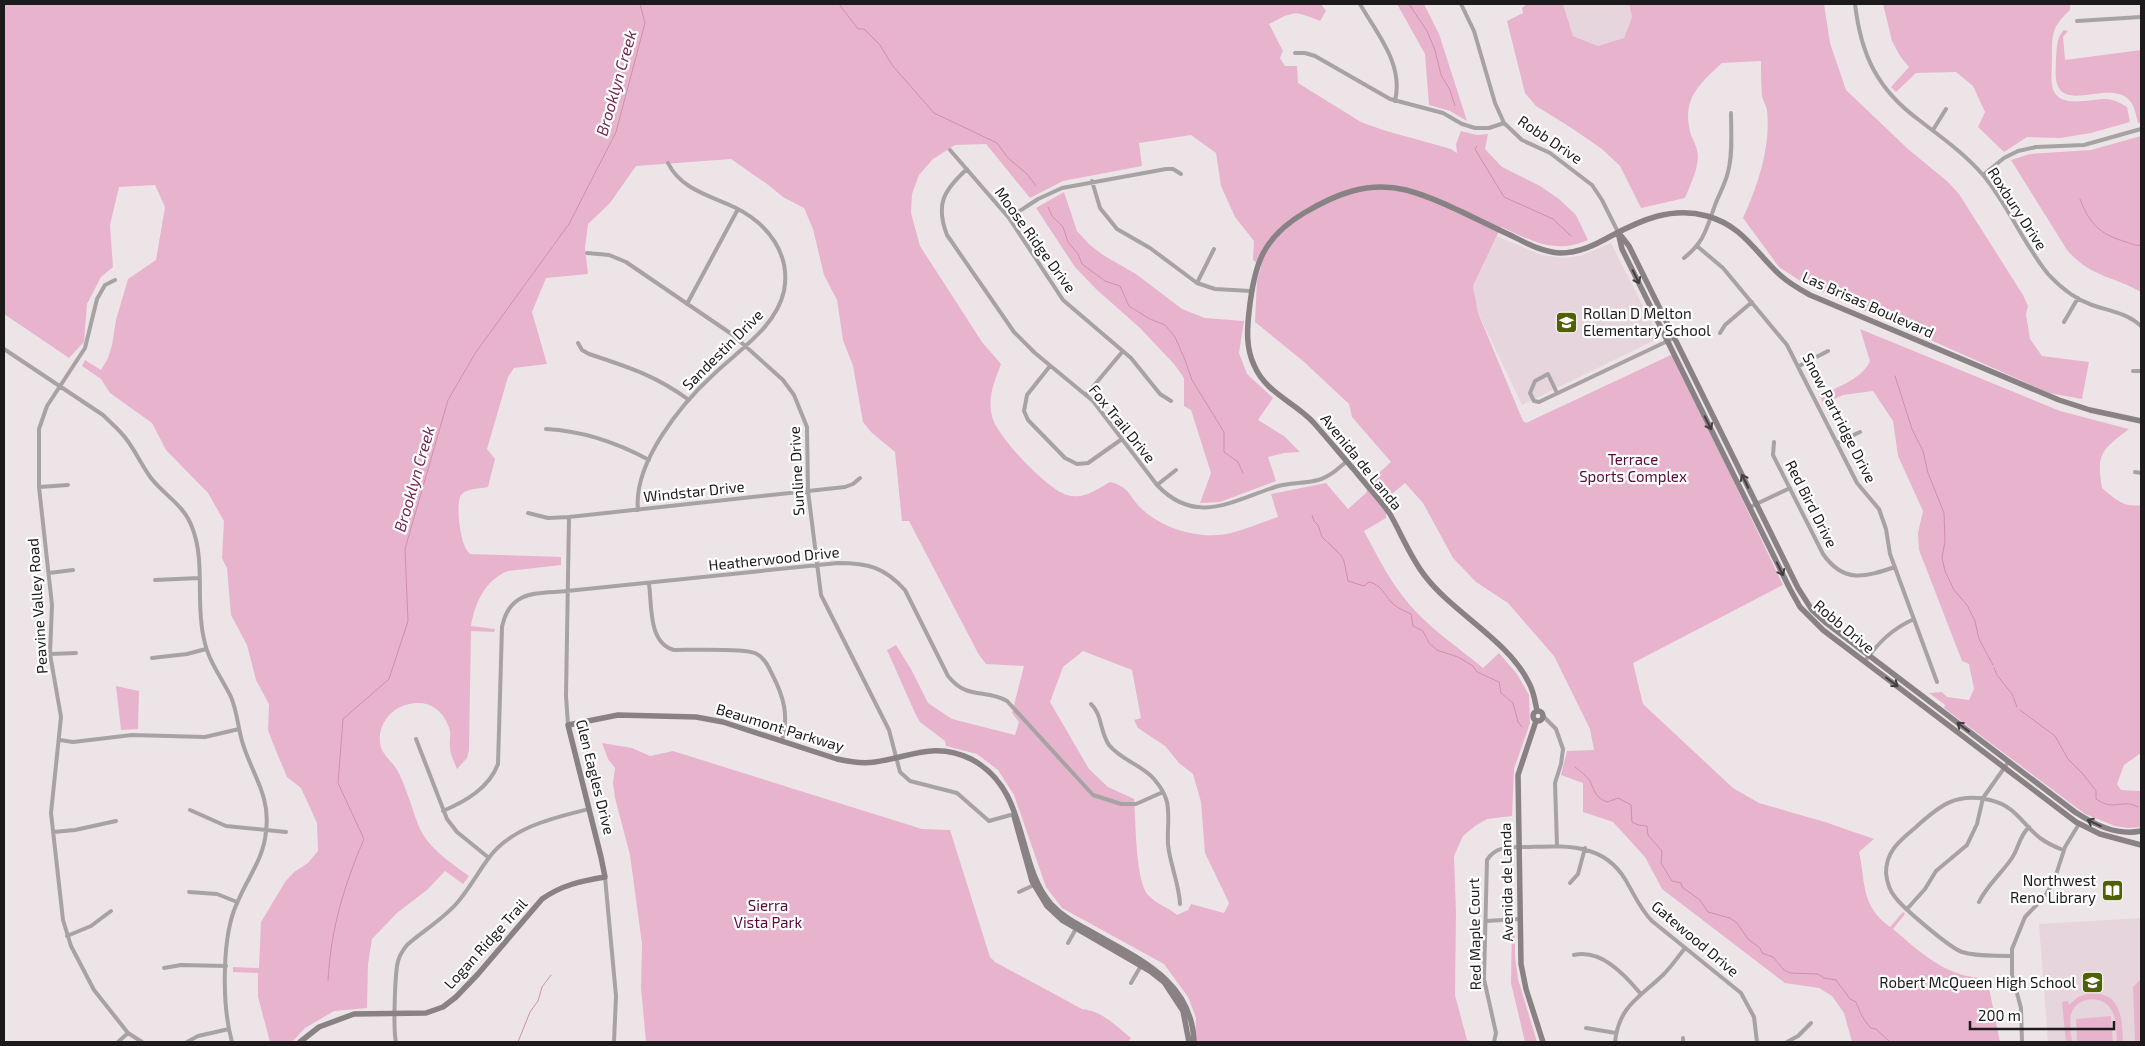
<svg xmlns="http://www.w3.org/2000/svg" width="2145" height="1046" font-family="'Exo 2',sans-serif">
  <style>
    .built { fill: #e7d5dd }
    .green { fill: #e8b4cd; fill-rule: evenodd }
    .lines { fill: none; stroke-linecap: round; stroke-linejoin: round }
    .stream { stroke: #d08eaf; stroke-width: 1 }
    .street { stroke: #a7a3a5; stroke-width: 4 }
    .secondary { stroke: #888285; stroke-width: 5.5 }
    .oneway { stroke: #423e41 }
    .labels { text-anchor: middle; stroke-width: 4.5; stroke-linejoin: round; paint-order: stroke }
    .street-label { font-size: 15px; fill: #1d1a1c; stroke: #fff }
    .poi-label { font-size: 15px; fill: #1d1a1c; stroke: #fff; text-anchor: end }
    .park-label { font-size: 15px; fill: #58093b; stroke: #fff }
    .water-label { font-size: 16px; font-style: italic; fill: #742754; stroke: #fff }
  </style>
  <rect width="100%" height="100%" fill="#ede4e8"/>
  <path class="built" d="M1563,4H1629L1632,17L1624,38L1598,46L1573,36Z
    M1497,236L1541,255L1563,258L1580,256L1611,243L1657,333L1655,340L1522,405L1478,313L1473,286Z
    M2141,918V1042H2048L2039,924Z"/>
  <path class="green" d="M4,4H1321L1326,11L1320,21C1293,10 1294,11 1269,24L1283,51L1280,58L1285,66H1297L1298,83L1361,122L1383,130L1451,149L1457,153L1456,144L1461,131L1477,135L1488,134L1485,149L1502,167L1540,186L1559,199L1576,215L1588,240C1554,255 1531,240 1501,227L1473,286L1478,313L1523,421L1526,423L1673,354L1783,585L1633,663L1643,704L1733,788L1759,803L1825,822L1874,839L1859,852C1866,883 1860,905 1890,927L1903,912L1905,914L1893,929C1920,952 1948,979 1987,978L2000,1042H1852L1844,1013L1832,996L1819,988L1785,983L1662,889L1645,857L1613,822L1583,812V783L1561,775L1567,751L1594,750L1590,729L1554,656L1508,603L1476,582L1453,558L1423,503L1405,483L1386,499V518L1364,531C1378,557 1390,582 1409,604C1430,629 1458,647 1483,668L1499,653L1517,674L1529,695L1530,723L1514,769L1512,816L1487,819L1475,826L1463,836L1454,856L1456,912L1455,995L1467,1040L1475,1042H1195L1196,1018L1188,997L1164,964L1062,908L1046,887L1014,795L998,770L977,754L946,746L945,741L920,722L915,713L887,650L896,645L911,669L928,703L952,719L1015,735L1019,722L1012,713L1024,666L986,664L979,655L909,521H902L895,452L871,432L863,422L853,366L843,340L837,300L824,275L813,229L804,208L783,197L767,184L731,159L636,166L610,203L588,224L585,248L588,274L546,278L532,312L547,364L514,368L508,377L487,449L495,459L488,487C479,489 468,488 462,494C455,500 460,536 464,544C465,548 467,551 470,554L561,557V565L508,571C485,580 475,603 471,626L495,629L494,632L471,631L469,750L467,758L457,769C455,763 450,755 450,748C449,740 452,733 448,725C439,703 419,698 398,708C388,714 381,724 380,735C378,752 389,758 396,768C406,785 412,810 420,829C430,849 451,863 469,876L463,884L445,871L427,890L397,913L372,939L368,964L367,1008L334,1011L305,1028L292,1042H270L258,997V973L233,972V967L259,968L261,922L285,882L294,872L308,863L318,851L317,823L301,788L287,777L272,741L268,730L269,704L256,680L247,645L231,615L227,568L222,558L224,521L208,493L166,450L152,423L110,393L101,379L82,366L85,360L101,370L108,358L112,345L116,320L128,279L156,260L165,207L155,185L119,187L110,225L113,267L101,277L87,304L84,342L69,358L4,314ZM1191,135L1216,153L1221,186L1235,217L1254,241L1253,260L1261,267L1257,280L1255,322L1303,361L1349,404L1352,417L1391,462L1370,481L1366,493L1348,509L1326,483L1271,494L1278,517C1263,522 1247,529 1231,533C1202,540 1166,530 1144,511C1129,498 1131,487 1110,482C1097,489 1084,500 1067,495C1048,490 996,436 992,416C987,397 995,381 1001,364L982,342L920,246L911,213L912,194L919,175L933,159L955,145L986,144L1030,198L1063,181L1142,166L1139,143ZM1083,651L1132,670L1141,718L1134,720L1138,728L1165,746L1179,763L1193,774L1201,802L1205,853L1229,903L1224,913L1191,904L1188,910L1177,915C1168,907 1156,904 1148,895C1135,880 1136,820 1134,799L1108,787L1089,769L1050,702L1063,667Z
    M1397,4H1424L1439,34L1467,121L1450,111L1429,105L1425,54Z
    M1527,4H1563L1573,36L1598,46L1624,38L1632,17L1629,4H1824L1830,43L1846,90L1908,149L1948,182L1959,194L2023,295L2028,306L2026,314L2030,339L2042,356L2089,362L2082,399L2049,393L1805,284L1779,267L1743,218C1758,186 1771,146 1767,110C1766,105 1763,101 1762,96C1761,84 1761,73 1761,61L1722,63C1698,85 1681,100 1691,135C1693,140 1696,145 1697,150C1701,165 1690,185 1685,198L1641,208L1620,166L1602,149L1570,127L1536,106L1525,93L1507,21L1523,13L1522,8Z
    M1883,4H2070V10C2052,27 2052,33 2052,58C2052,66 2051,76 2052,85C2056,110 2089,99 2105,99C2114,99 2120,103 2127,107L2130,122L2091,133L2060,138L2027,137L2004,152L1978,127L1985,112L1973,86L1956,72L1916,73L1896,92L1891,87L1909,67L1900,56L1892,41Z
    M2064,30L2068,31L2063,37L2065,60L2141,50V122L2138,123C2136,116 2135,107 2130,101C2111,78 2061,115 2056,79C2055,73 2056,66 2056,59C2057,48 2056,38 2064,30Z
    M2141,136V292C2113,276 2090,277 2067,250L2011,160L2030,154L2091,150Z
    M1064,192L1077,231L1090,245L1103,255L1136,274L1182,309L1205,318L1244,321L1239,353L1247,374L1273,398L1258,420L1284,436L1300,452L1284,453L1268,457L1276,481L1220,502L1200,503L1211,473L1191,410L1184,406V378L1174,364L1140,328L1096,289L1075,267L1036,208Z
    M1860,329L2060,411L2129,429C2102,450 2096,453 2102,488C2115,499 2124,508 2141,505V753L2124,765L2117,784L2121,790L2140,791L2141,827L2128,828L2115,826L2085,814L1944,708L1945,705L1929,693L1942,692L1947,697L1969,700L1974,689L1969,664L1962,661L1919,550L1918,533L1923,511L1898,456L1893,421L1873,391L1843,395L1824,404L1819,396C1837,387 1861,380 1870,361Z
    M116,686L139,691L138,729L121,730Z
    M602,743L632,748L650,756L673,751L922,829L950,830L990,957L995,962L1082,1009C1102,1011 1115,1025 1131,1038L1128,1042H646L641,988L642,944L630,855L615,798L613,783L615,768L608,759Z
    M1512,925L1515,928V956L1518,979L1537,1042H1525L1511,983Z
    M2141,979V1042H2135L2133,987Z
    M2089,993C2122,992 2122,1018 2123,1042H2117C2116,1032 2117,1020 2112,1011C2103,994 2077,996 2071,1014C2069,1023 2071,1034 2072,1042H2066L2062,1002L2068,1001L2069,1005L2078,997Z
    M2111,1016L2113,1042H2077L2076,1019Z"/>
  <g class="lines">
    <path class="stream" d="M839,4L858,29H864L880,45L892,65L934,113L997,143L1008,158L1027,174L1036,186
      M1409,4L1427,31L1435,50L1441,75L1450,90L1455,106
      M1477,146L1475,149L1504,197L1553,219L1571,236
      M2080,199C2090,225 2100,234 2126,242C2132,244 2135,246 2141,245
      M1048,207L1052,216L1063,227L1068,242L1078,254L1082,264L1105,281L1120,286L1129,306L1150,319L1165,325L1175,337L1185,360L1192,380L1224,432V452L1238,462L1243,473
      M1895,376L1912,429L1923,451L1928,473L1944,513L1945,541L1942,558L1945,571L1954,590L1967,605L1975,621L1979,639L1993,665
      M1312,515L1314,521L1318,525L1322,537L1341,555L1344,561L1348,581L1364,586L1369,582C1381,584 1385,596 1393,604C1399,609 1405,611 1411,614L1413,626L1423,631L1429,643L1437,650L1458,657L1473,666L1477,672L1499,682L1501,693L1513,703L1518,722L1522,727
      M1994,668L1997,675L2012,694L2017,707
      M2020,710L2055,736L2068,759L2083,774L2096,791V799C2115,812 2121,798 2138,807
      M1575,767C1580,771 1586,775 1590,781C1595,792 1595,797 1607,802L1618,798L1631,805L1632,822L1638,825L1647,826L1648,835L1662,851L1661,863L1672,881L1681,883L1682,887L1700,900L1708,912L1730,918L1737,923L1748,939L1760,948L1762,953L1773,957L1784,970L1790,973L1818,974L1824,978L1836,980L1850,999L1856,1002C1860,1012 1863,1020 1871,1028L1876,1029L1890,1042
      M328,980C331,928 344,886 364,839L338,783L343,719L389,679L408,621L405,549L448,400L476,352L569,224L616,132L645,23L640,4
      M518,1042L530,1012L538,1001L542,987L551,975"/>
    <path class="street" d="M1360,4C1377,34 1404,64 1395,101
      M1461,4L1474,31L1495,103L1504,123L1522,140L1550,153L1592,185L1602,200L1618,232
      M1855,4C1861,55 1877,89 1919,120C1941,137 1964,153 1983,175C2008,205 2023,243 2048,274C2060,287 2075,299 2092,305C2110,311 2127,313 2141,326
      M2077,21L2141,17
      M1295,53H1305L1315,56L1390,99L1443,113L1462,124L1475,128H1489L1504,123
      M1933,130L1946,109
      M950,150L1009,218L1063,300L1131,358L1160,394L1171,401
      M967,169C944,190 935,204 947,235L1014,332L1035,353L1093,401L1157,485C1196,526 1232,501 1275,487C1289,482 1304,484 1318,480C1329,477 1338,469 1347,461
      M1983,175L2004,158L2018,151L2036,147L2084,145L2141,129
      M1092,181L1100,208L1117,229L1150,248L1197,283L1215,289L1251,291
      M1009,218L1038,199L1062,188L1166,169H1173L1181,174
      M1697,246L1723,268L1787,345L1857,483L1879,509L1886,529L1890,554L1937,682
      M587,253L609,255L626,262L733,335L783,380L794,395L807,427L808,491L821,595L889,730L900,772L910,781L957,793L989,821L1014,814
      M1684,258C1704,242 1706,230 1714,208C1718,196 1725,185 1728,172C1733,154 1731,132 1731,113
      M115,280L105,285L97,299L85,348L47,406L39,429V487L52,605L50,654L61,717L51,813L63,920L71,946L94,990L128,1033L142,1042
      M1197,283L1214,249
      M687,304L738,209
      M2064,322L2078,298
      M1720,333L1725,325L1752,302
      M578,343L582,350L589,354C628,367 655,375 689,400
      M4,349L103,415C111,423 120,430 127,440C136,452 142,466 151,478C164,495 184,505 192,527C206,562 195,603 204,639C208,661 222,678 231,697C237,711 238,727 242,741C251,773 271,795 266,831C264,858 248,877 238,901C221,935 222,1006 232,1042
      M1050,366L1027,395L1024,411L1028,420L1065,458L1077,464L1088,463L1122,439
      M1799,366L1828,351
      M2133,371H2141
      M1557,393L1548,374L1535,381L1530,393L1534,401L1539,402L1674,338
      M1086,395L1123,351
      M546,429C584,431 616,442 649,460
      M1774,442L1773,455L1823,554C1844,584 1865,577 1895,567
      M1837,443L1860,432
      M2135,472L2141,473
      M1157,485L1176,470
      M39,487L68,485
      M1750,507L1790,488
      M638,510C633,463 681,404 714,374C739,350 776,327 784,291C791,254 768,224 736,208C712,196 681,190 668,163
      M528,513L548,518L569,517L845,487L853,484L860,478
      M49,573L73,570
      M155,580L199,578
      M649,584C652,605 648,643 674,650C690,650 743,648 755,653C764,657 768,666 772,674C784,697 789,716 782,741
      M50,654L76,653
      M152,658L187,654L206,649
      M1865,661C1879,642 1892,629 1914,619
      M1091,704C1102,714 1100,732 1109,745C1121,760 1142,765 1154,779C1160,786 1165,794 1167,802C1170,816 1167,831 1168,844C1170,865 1179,883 1180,904
      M1543,716L1556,729L1563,749L1561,764L1555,783L1557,846
      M568,725L566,696L569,517
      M416,739L447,819L457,832L489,858
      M60,740L73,742L132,735L205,737L239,729
      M190,810L226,826L286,832
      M443,811C466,801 489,788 498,764L502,627C510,589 537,594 567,591L838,563C868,563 884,567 905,590L948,676C968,701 985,688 1007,701L1093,795L1121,804H1136L1163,792
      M53,832L75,830L116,821
      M605,877L616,996L614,1042
      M1570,883L1578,874L1585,848
      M189,892L217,894L237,902
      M1019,892L1036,884
      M1979,902C1987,885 2002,873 2012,858C2020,846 2018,838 2029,827
      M1907,909L1925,889L1936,871L1967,845L1977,824L1983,798L2009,761
      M1486,921L1520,919
      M67,936L91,926L111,911
      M1068,943L1077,927
      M1574,955C1601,949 1624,974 1640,993
      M2011,956C1995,955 1977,957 1962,952C1950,948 1903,908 1895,897C1889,890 1887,882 1886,873C1886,850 1901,840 1916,827C1939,806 1956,792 1990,800C2016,806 2022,824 2040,838C2047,843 2055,847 2063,850
      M164,968L181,965L226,966
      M1131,983L1142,964
      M1586,1028L1616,1033
      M118,1042L128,1033
      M187,1042L198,1036L229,1029
      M396,1042C393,1031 395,980 397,966C398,958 402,951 407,945C423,931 443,919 457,903C469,889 477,874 488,859C511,827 553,818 589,809
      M1494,1042L1496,1033L1484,979L1487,860C1496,845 1513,847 1529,847C1566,846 1603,843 1625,879C1634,894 1640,909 1652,921L1741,993L1754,1017L1757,1042
      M1615,1042C1619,1006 1639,998 1663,975C1671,967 1678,957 1685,948
      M1683,1042V1038
      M1787,1042L1798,1036L1811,1023
      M2022,1042L2021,1008L2012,975V949L2025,917L2045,896L2054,881L2065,847L2079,824"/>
    <path class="secondary" d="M1618,232L1622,249L1790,589L1800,607L1823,630L2076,822L2100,834L2141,845
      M1618,232L1629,246L1798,588L1812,610L1825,622L2075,812C2095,825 2117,836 2141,831
      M1533 716a5 5 0 1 1 10 0a5 5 0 1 1-10 0Z
      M1537,711C1535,701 1534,692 1529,683C1508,640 1454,614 1425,576C1410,557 1402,535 1390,514C1380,499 1367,486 1356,472C1342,456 1328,439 1313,422C1294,402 1265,392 1254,365C1246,348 1247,330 1249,312C1254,265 1262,238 1304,213C1336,194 1367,181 1406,190C1440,199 1477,220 1510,235C1526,243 1542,252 1560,253C1579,253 1595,245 1611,236C1641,220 1672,206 1707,216C1743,226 1755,252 1780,275C1789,283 1799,289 1810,295L2059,400L2090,410L2141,421
      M1536,721L1518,775L1521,964L1526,989L1543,1042
      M1014,816L1032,881L1047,906L1062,920L1150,971L1164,982L1183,1011L1189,1042
      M300,1042L319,1027L354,1014L426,1013L443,1007L456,997L478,974L542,899C562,885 581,881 605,877L601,857L568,725L618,715L696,717L723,722L837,759C850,762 862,764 875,762C910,757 935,741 971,759C1030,790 1015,863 1051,904C1062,916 1075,923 1088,930C1136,958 1192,979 1194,1042"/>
  </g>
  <defs><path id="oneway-shaft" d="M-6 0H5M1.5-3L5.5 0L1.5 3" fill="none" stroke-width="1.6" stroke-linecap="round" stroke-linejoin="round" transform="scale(1.25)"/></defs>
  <g class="oneway">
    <use href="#oneway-shaft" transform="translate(1636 277) rotate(64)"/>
    <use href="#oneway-shaft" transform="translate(1708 423) rotate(63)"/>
    <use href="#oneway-shaft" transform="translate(1745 481) rotate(-116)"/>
    <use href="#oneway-shaft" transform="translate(1780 569) rotate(64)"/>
    <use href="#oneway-shaft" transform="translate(1892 682) rotate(37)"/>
    <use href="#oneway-shaft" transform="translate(1963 727) rotate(-143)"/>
    <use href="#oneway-shaft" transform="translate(2094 823) rotate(-155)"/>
  </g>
  <defs>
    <symbol id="school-square" viewBox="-11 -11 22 22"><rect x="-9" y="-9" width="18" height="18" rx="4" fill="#506105" stroke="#fff"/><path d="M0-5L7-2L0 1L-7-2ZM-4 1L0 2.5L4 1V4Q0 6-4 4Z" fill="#fff"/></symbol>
    <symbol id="library-square" viewBox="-11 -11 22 22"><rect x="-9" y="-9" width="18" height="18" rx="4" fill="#506105" stroke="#fff"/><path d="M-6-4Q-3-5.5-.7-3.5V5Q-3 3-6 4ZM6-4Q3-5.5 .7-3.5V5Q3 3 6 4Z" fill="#fff"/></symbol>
  </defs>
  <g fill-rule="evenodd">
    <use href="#school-square" x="1554" y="310" width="25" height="25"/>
    <use href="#library-square" x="2100" y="878" width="25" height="25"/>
    <use href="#school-square" x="2080" y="970" width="25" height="25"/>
  </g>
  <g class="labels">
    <g class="street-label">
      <text transform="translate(1550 140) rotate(34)" y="5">Robb Drive</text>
      <text transform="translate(2017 209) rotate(57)" y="5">Roxbury Drive</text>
      <text transform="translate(1035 240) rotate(54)" y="5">Moose Ridge Drive</text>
      <text transform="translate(1868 305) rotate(24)" y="5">Las Brisas Boulevard</text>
      <text transform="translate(723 350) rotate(-45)" y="5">Sandestin Drive</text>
      <text transform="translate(1839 418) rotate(63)" y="5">Snow Partridge Drive</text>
      <text transform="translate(1122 424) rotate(51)" y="5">Fox Trail Drive</text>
      <text transform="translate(1361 462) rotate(51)" y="5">Avenida de Landa</text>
      <text transform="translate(797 471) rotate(-93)" y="5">Sunline Drive</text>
      <text transform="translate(694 492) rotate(-6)" y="5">Windstar Drive</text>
      <text transform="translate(1811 504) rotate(63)" y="5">Red Bird Drive</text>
      <text transform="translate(774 559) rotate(-6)" y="5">Heatherwood Drive</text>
      <text transform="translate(38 606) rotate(-94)" y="5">Peavine Valley Road</text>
      <text transform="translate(1844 627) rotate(40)" y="5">Robb Drive</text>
      <text transform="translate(780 728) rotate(17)" y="5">Beaumont Parkway</text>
      <text transform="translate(595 777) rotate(76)" y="5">Glen Eagles Drive</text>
      <text transform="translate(1507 882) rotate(-91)" y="5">Avenida de Landa</text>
      <text transform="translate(1475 934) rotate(-91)" y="5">Red Maple Court</text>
      <text transform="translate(1695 939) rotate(40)" y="5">Gatewood Drive</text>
      <text transform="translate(486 944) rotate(-48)" y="5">Logan Ridge Trail</text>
    </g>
    <g class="poi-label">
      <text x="1583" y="319" text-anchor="start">Rollan D Melton<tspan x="1583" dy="17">Elementary School</tspan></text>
      <text x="2096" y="886">Northwest<tspan x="2096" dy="17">Reno Library</tspan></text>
      <text x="2076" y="988">Robert McQueen High School</text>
    </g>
    <g class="park-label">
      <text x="1633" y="465">Terrace<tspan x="1633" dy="17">Sports Complex</tspan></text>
      <text x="768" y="911">Sierra<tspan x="768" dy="17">Vista Park</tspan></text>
    </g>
    <g class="water-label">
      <text transform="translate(616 83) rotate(-74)" y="6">Brooklyn Creek</text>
      <text transform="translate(414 479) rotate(-74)" y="6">Brooklyn Creek</text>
    </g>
  </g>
  <rect width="2145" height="1046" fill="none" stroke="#1d1a1c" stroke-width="10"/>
  <path d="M1970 1021v8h144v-8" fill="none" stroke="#1d1a1c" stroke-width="2.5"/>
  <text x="1978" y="1021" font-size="15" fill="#1d1a1c" stroke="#ffffff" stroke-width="4" paint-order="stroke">200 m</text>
</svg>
